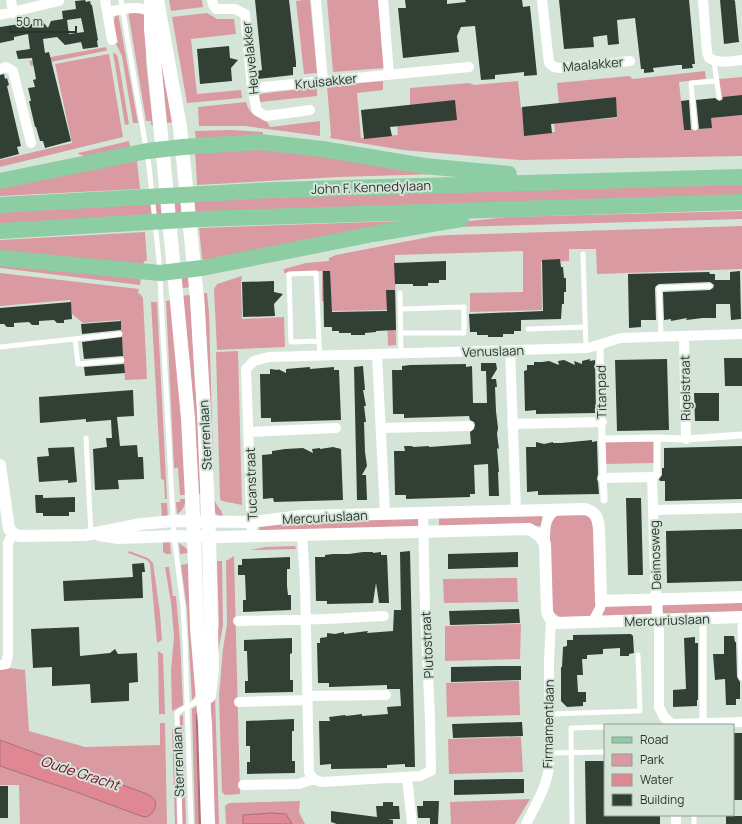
<svg xmlns="http://www.w3.org/2000/svg" width="742" height="824" font-family="Manrope,sans-serif">
  <style>
    .green { fill: #da9aa2 }
    .water { fill: #e08794; stroke: #aa6e75 }
    .lines { fill: none; stroke-linecap: round; stroke-linejoin: round }
    .stream { stroke: #aa6e75; stroke-width: 2.5 }
    .building { fill: #313f34; fill-rule: evenodd }
    .service { stroke: #fff; stroke-width: 5 }
    .pedestrian { stroke: #fff; stroke-width: 7 }
    .minor { stroke: #fff; stroke-width: 10 }
    .tertiary { stroke: #fff; stroke-width: 12 }
    .secondary { stroke: #fff; stroke-width: 14 }
    .primary { stroke: #8ccda3; stroke-width: 16 }
    .labels { text-anchor: middle; stroke-width: 4; stroke-linejoin: round; paint-order: stroke }
    .street-label { font-size: 13px; fill: #2b322d; stroke: #d4e5d8 }
    .water-label { font-size: 14px; font-style: italic; fill: #75072c; stroke: #d4e5d8 }
  </style>
  <rect width="100%" height="100%" fill="#d4e5d8"/>
  <path class="green" d="M169,0H202L203,7L171,11Z
    M304,0H310L317,73L304,74L296,1Z
    M327,0H379L385,68L333,72Z
    M156,3L176,122L166,123Z
    M135,10L145,15L146,63L153,125H151V121H146L128,11Z
    M118,13L138,123H133L122,56L116,44L118,42C115,33 110,20 118,13Z
    M207,13L217,19H234L236,34L191,39L197,94L241,90L242,98L187,103L172,17Z
    M106,47L107,50L105,51L31,66L29,61Z
    M113,53L116,54L118,58L129,124L125,125Z
    M109,54L123,137L0,167V160L72,143L55,64Z
    M705,71L706,79L679,82L684,130L711,128V118L742,115V156L520,160L403,150L330,138L331,135L327,86L383,81V90L357,93L361,138L398,135L397,125L410,105V88L469,83L474,85L518,81L521,108H529L532,132H555L554,122L617,118L615,97L559,103L557,83L629,76L633,79Z
    M742,77V96L722,98L719,79Z
    M317,87V96L260,102L259,94Z
    M246,102C252,122 264,113 270,127L320,121V136L245,126H199L198,107Z
    M231,130L263,132V138L196,141L195,131Z
    M129,141L131,150L91,158L78,154V153Z
    M272,149L438,174L338,177L197,185L195,150Z
    M137,161L140,189L0,196V185Z
    M742,181V196L0,226V210L127,203Z
    M742,211V219L452,227L449,225L470,221L507,217Z
    M431,220L208,261L202,259L199,228Z
    M742,226V269L597,274L596,249H569V261L541,262L542,310L470,312V293L523,292V251L395,255L396,345L388,346L387,310L332,311L331,301H322V271L284,273V269L306,263L329,261V258L336,255L434,236L450,235Z
    M145,232L147,261H144L143,266L0,253V240Z
    M0,262L141,276L140,285L0,268Z
    M0,273L139,289L138,293L141,295L143,298L147,379L125,380L120,320L83,323L72,314L70,300L0,306Z
    M242,276L241,282L242,319L284,317L285,347L217,350L214,289L217,284Z
    M189,277L190,287L178,289L177,278Z
    M204,293H207L209,313L214,494H211L206,327Z
    M190,295L195,386L200,415L203,494H199L190,363L179,296Z
    M171,300L176,308L186,495H180L178,468H174L166,301Z
    M151,302H157L167,499H165L164,480L161,479Z
    M238,351L242,505L222,501L220,499L216,352Z
    M654,440V463L605,464V441Z
    M214,498C216,507 222,508 223,517L217,515L214,511Z
    M180,499H186C185,505 183,511 177,514L176,502H180Z
    M161,503H167L168,518L162,519Z
    M542,511V526L439,528V515Z
    M580,511L594,519L598,602L592,615L585,618L560,617L554,613L551,608C551,592 544,526 553,516C559,511 573,512 580,511Z
    M419,518V525L417,528L259,533V526L290,519Z
    M163,541H170L171,554H166L163,552Z
    M179,543L186,548L189,553L180,554Z
    M295,546L296,549L250,550L265,547Z
    M129,551L148,558L153,563L160,613L162,640L157,643L150,564L147,560L128,553Z
    M234,556L240,794L225,795L222,792L219,696L223,649L227,624L226,561Z
    M217,561H222L223,625L218,653L215,696L219,824H212L210,716L215,649L219,625Z
    M188,562H191L196,695L192,700L187,609L181,565L187,564Z
    M165,567H169L173,596H176L180,641L183,705L172,711L171,671L174,636L171,603Z
    M517,578L518,602L444,603L443,579Z
    M742,601V615H664L663,613V604Z
    M604,604H651L652,606L651,615L602,619Z
    M521,624L520,659L445,661V626Z
    M158,651L163,654L165,714H159Z
    M9,668L25,670L29,731L85,747L160,745V723H165L167,824H20L19,785H0V766L76,792L141,816L147,794L0,740V670Z
    M519,681L520,715L447,717L446,683Z
    M199,704L204,824H195L192,709Z
    M183,715L186,824H182L179,717L180,716Z
    M175,728L177,824H175L172,729Z
    M521,737L523,772L449,774L448,739Z
    M530,799L515,824H451L450,802Z
    M300,801L299,812L305,824H292L286,814L243,815V824H226L225,806L229,803Z"/>
  <path class="water" d="M0,740L147,794C159,799 158,810 147,817L141,816L76,792L0,766Z
    M271,813L286,814L292,824H243V815Z"/>
  <g class="lines">
    <path class="stream" d="M197,715L200,824"/>
  </g>
  <path class="building" d="M85,0L86,2L90,1L91,5H92L98,40L97,41L98,47L83,49L81,42L65,45L57,37L43,39L45,53L49,52L71,141L45,148L43,141H40L36,127H35L29,101H31L28,88L35,87L33,80L36,79L32,58L18,59L16,51L30,49L28,34L14,37V40L0,43V27L26,23V25L43,22L48,28L51,21L63,19L62,11L76,9L75,1ZM81,18L84,32L69,34L67,20Z
    M255,0H289L296,62V67H293V75L258,79L257,71L262,70Z
    M405,0H447V4L466,2L465,0H522L523,7L530,6L537,75L524,76V72L495,75V79L481,80L475,26L461,27L457,36L459,52L403,58L398,8H406Z
    M559,0H689L695,64H692L693,68L682,69V65H678L653,68L654,72L644,73V69H641L635,18L617,20L619,44L608,45L607,35L593,37L594,47L564,49Z
    M720,0H734L735,1L739,42L724,44Z
    M229,46L230,58L238,60L231,68L232,81L200,84L197,49Z
    M4,74L5,79L7,78L9,85L7,86L21,146L17,147L19,154L0,159V75Z
    M742,95V115L711,118L712,128L699,129L696,100L715,98L719,101L722,100L723,97Z
    M616,97L617,117L551,124L552,133L524,136L522,107Z
    M455,100L457,120L390,127L392,136L364,139L361,110Z
    M689,100L691,130H684L681,101Z
    M560,259L561,267H563L564,278H566V292H564V304H562L561,319L521,320V331H514V334H503V337H488V335H477V332H470L469,314L543,311L542,260Z
    M446,261V280H439V283H428V286H413V284H395L394,263Z
    M323,271H330L332,312L387,311L386,290H395L396,330L376,331V332L365,333V335H351V333H339V331H332V327H324Z
    M740,271L741,319L731,320L730,304H716V318H703L686,320L687,318L671,321V319L664,320L663,292L710,290L713,288L714,285L710,282L659,284L656,286L655,288L656,320H641V327L629,328L628,274L709,272L710,274H715V280H730V272Z
    M274,281V292L283,294L274,304L275,316L243,317L242,282Z
    M71,302L72,319L64,320V323H57L54,320L39,321V325H32L29,322L14,323V327H7L4,324H0V308Z
    M121,321V330L82,334L81,324Z
    M122,337L123,356L84,359L82,342Z
    M724,358H742V386H725Z
    M590,359V361L595,360L596,413L536,414V410L525,411L524,371L527,370V365H534V362H542L549,361L559,365L558,361L564,360L575,365L574,361L582,364V361Z
    M667,359L669,430L617,431L615,360Z
    M481,363H496L497,369L491,379H496L497,387H495L496,411L498,428L497,434L499,449L497,448L499,472H498L499,496H489L488,464L474,465L475,494H470V497L406,499V495H395L394,451H405L404,446H412L413,447L429,446V447L471,444L470,432L474,429L475,425L474,422L470,420L469,416L404,418V414H393L392,370H402V366L410,365L466,364V367L472,366L473,403H487L486,371H481Z
    M124,364L125,373L85,376L84,367Z
    M363,366L365,390H363L366,406H364L366,422H364L365,452L367,466L362,475H366L367,500H357L354,367Z
    M310,367V369L334,367V370H339L341,420L271,422V418H261L260,374H270V369L278,370V369L286,373V369Z
    M133,390L134,416L117,417L120,446L137,445L138,457H143L144,479L118,480L119,489L95,490L93,449L107,447L106,438H112L111,420L86,422V419L40,423L39,397Z
    M694,393H719V421H695Z
    M592,440V442L597,441L598,474L597,479L598,482L599,494L538,495V491L527,492L526,447H536V442L544,444L553,442V443H561Z
    M742,446V499L665,501V481H660L659,479L662,475V468H664V448Z
    M74,447L77,482L68,483V480L39,482L37,457L49,456L48,448Z
    M333,447L341,449L343,500L274,502L273,498L263,499L262,455L272,454V451L285,449L303,448L313,453L312,449L320,448V449Z
    M35,495H43V498L75,497V512H69V516H43V513H36Z
    M626,498H641L643,575H628Z
    M742,529V581L667,583L666,531Z
    M410,551L415,767H405V764L387,765V768L331,769V764L320,765L319,721H330L329,717L345,715L346,716L362,714V716L388,714L387,707L401,706L400,689H387V685L329,687V683H318L317,643H320V638L327,637V633L335,634L344,632V634L368,631L367,633L393,631L394,610H401L400,552Z
    M363,552H373V553L381,552V555H387L389,603H379L376,583L373,603L327,604V601H316L315,557H325V555L333,554H349Z
    M518,552V567L448,569V554Z
    M290,557V569H287V586L288,595H291V610L243,612V600H246L245,575H238V565H242V559Z
    M144,563L145,572H142L143,598L64,601L63,581L133,577L132,564Z
    M519,609L520,623L450,625L449,611Z
    M79,627L80,656L110,653L115,649L118,654L137,653L138,682L129,683V701L91,703L90,684L52,686V667L33,668L31,629Z
    M631,634L633,636L634,653L629,654V656H620V648L603,649V654L587,655V659H582L583,675H577L578,692H586V702H583V706L567,707L561,701V667H562L563,647L567,646V640H573V635Z
    M724,636H734L735,642H736L737,677L740,682V699H736V705H726L725,679L715,680L713,654H724Z
    M695,637V643H698V700H697V706L673,707V690L686,689L684,638Z
    M292,638V653L290,654V680H293V692L245,693V681H248L247,651H244V640Z
    M498,666H521V680L451,682V667Z
    M294,719V731H292V761H295V773L247,774V762H250V746H246V721Z
    M522,722L523,736L453,738L452,724Z
    M733,733H742V800H734Z
    M585,761H605V815H660V824H586Z
    M506,779H524V793L454,795V780Z
    M0,786H8V818H0Z
    M423,801H439L438,824H430V818H418L417,806H423Z
    M383,802H393V806H399L400,819H388L393,820V824H337L331,822V811L377,817L376,806H383Z
    M726,816H742V824H726Z"/>
  <g class="lines">
    <path class="service" d="M121,0L149,166L159,260L174,536L183,607L185,642L191,824
      M714,61L719,97
      M695,128L691,83L717,81
      M583,254L586,348
      M316,273L319,341L291,342L289,274Z
      M400,293L401,354
      M400,309L464,307V333H401
      M528,329L585,327
      M661,337L659,288L710,286
      M75,339L78,364L122,360
      M319,341L320,356
      M0,347L120,334
      M86,438L91,534
      M550,714L640,711L638,655
      M550,753L605,752
      M694,815V824
      M180,824L177,713C185,705 193,707 199,698
      M572,824L571,728L605,727"/>
    <path class="pedestrian" d="M600,346L602,439
      M657,438L686,439L742,435
      M604,500L602,439L657,438V475L652,477
      M741,626L742,677
      M703,627V724"/>
    <path class="minor" d="M11,0L13,13
      M105,0L112,40
      M212,0L213,5L216,9H235L245,14L252,88L257,111L266,116L310,110
      M316,0L323,81
      M383,0L389,74
      M542,0L549,63L554,67L560,68L630,61
      M703,0L707,52L709,58C719,64 731,61 742,60
      M107,12C122,10 137,4 150,12
      M0,15L59,1
      M0,69L6,67L13,71L31,143
      M263,87L469,67
      M684,336L686,439
      M510,351L516,510
      M377,355L385,514
      M512,424L602,422
      M381,428L469,426
      M249,432L336,428
      M603,478L652,477L656,599L659,628V707L664,717L673,725
      M653,510L742,508
      M302,534L305,583L309,772L313,779
      M252,536L246,369L254,361L269,357L586,348C599,346 608,341 621,338L742,334
      M545,544C545,530 544,516 558,509
      M238,621L326,619L384,616
      M592,623L600,608L601,601
      M0,665L6,664L8,654V543L13,533
      M307,696L386,695
      M239,702L308,700
      M673,724L742,722
      M407,777L412,824
      M243,785L299,784L313,779L322,782L420,776L431,771L430,719L425,608L423,513
      M676,815V824
      M526,824C535,806 546,788 549,768V660L551,620"/>
    <path class="tertiary" d="M0,465L9,529L13,533L19,536L86,535L141,524L173,521L252,522L301,516L585,509C596,512 598,518 599,529L601,601L742,597
      M99,535L119,538L174,536L222,537L529,529L539,535L545,544L547,612L551,620L556,623L742,617"/>
    <path class="secondary" d="M151,0V29L188,418L194,537L197,628L205,724L208,824
      M157,0L180,127L197,298L204,413L209,537L212,670L209,696"/>
    <path class="primary" d="M0,181L147,151L183,147L260,142L322,149L424,166L509,174
      M0,205L274,190L742,177
      M0,231L200,219L742,202
      M0,258L160,273L202,268L373,234L461,219"/>
  </g>
  <g class="labels">
    <g class="street-label">
      <text transform="translate(250 58) rotate(-96)" y="5">Heuvelakker</text>
      <text transform="translate(593 64) rotate(-5)" y="5">Maalakker</text>
      <text transform="translate(326 81) rotate(-6)" y="5">Kruisakker</text>
      <text transform="translate(371 187) rotate(-2)" y="5">John F. Kennedylaan</text>
      <text transform="translate(493 351) rotate(-2)" y="5">Venuslaan</text>
      <text transform="translate(685 388) rotate(-91)" y="5">Rigelstraat</text>
      <text transform="translate(601 392) rotate(-91)" y="5">Titanpad</text>
      <text transform="translate(205 435) rotate(-93)" y="5">Sterrenlaan</text>
      <text transform="translate(251 484) rotate(-92)" y="5">Tucanstraat</text>
      <text transform="translate(325 517) rotate(-3)" y="5">Mercuriuslaan</text>
      <text transform="translate(655 555) rotate(-92)" y="5">Deimosweg</text>
      <text transform="translate(667 620) rotate(-2)" y="5">Mercuriuslaan</text>
      <text transform="translate(427 645) rotate(-93)" y="5">Plutostraat</text>
      <text transform="translate(548 724) rotate(-89)" y="5">Firmamentlaan</text>
      <text transform="translate(178 762) rotate(-92)" y="5">Sterrenlaan</text>
    </g>
    <g class="water-label">
      <text transform="translate(80 773) rotate(18)" y="5">Oude Gracht</text>
    </g>
  </g>
  <rect x="604" y="724" width="130" height="92" fill="#d4e5d8" stroke="#909d94"/>
  <rect x="612" y="737" width="20" height="6" fill="#8ccda3" stroke="#909d94"/>
  <text x="640" y="744" font-size="12" fill="#2b322d">Road</text>
  <rect x="612" y="754" width="20" height="12" fill="#da9aa2" stroke="#909d94"/>
  <text x="640" y="764" font-size="12" fill="#2b322d">Park</text>
  <rect x="612" y="774" width="20" height="12" fill="#e08794" stroke="#909d94"/>
  <text x="640" y="784" font-size="12" fill="#2b322d">Water</text>
  <rect x="612" y="794" width="20" height="12" fill="#313f34" stroke="#909d94"/>
  <text x="640" y="804" font-size="12" fill="#2b322d">Building</text>
  <path d="M10 26v6h66v-6" fill="none" stroke="#2b322d" stroke-width="2"/>
  <text x="16" y="26" font-size="12" fill="#2b322d" stroke="#d4e5d8" stroke-width="3" paint-order="stroke">50 m</text>
</svg>
